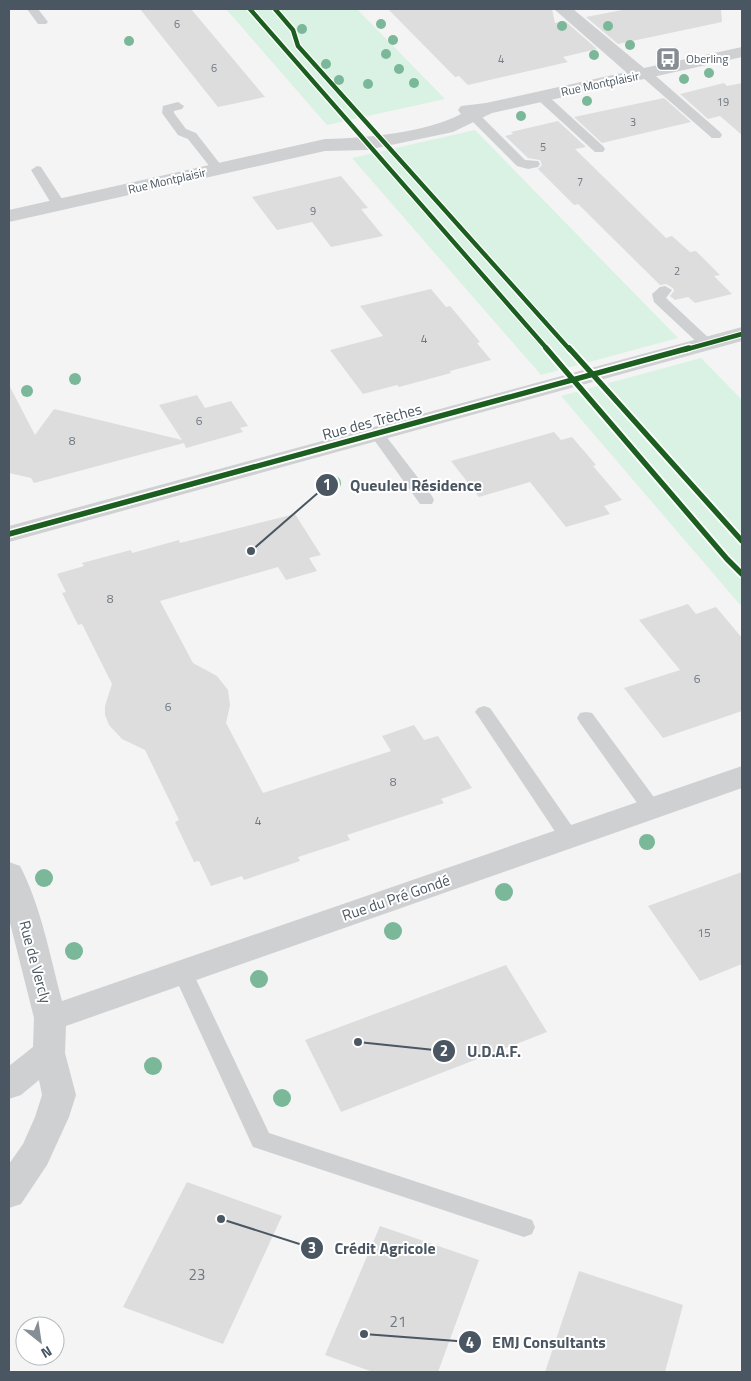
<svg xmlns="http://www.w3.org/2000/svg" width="751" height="1381" font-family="'Titillium Web',sans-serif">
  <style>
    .green { fill: #d9f2e3 }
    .building { fill: #ddddde }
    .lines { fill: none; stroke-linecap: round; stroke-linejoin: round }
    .service { fill: #ced0d2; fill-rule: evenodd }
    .minor { fill: #ced0d2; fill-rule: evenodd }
    .cycleway-far1-casing { stroke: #fff; stroke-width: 7 }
    .cycleway-casing { stroke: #fff; stroke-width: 9 }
    .cycleway-far1 { stroke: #1b5e20; stroke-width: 4.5 }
    .cycleway { stroke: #1b5e20; stroke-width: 5.5 }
    .tree { fill: #7ab899 }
    .labels { text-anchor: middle; stroke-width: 4; stroke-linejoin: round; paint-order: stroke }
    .far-number-label { font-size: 11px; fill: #707881 }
    .far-poi-label { font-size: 12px; fill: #4a5661; stroke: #fff; text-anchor: start }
    .far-street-label { font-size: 12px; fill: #4a5661; stroke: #fff }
    .number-label { font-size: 12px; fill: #707881 }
    .street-label { font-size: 15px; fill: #4a5661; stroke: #fff }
    .near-number-label { font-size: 15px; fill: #707881 }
    .leader { fill: none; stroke: #4a5661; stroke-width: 2 }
    .callout-dot { fill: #4a5661; stroke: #fff; stroke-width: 2 }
    .mark-label { font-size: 15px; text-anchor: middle; font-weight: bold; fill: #fff }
    .callout-label { font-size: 16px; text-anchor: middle; font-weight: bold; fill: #4a5661; stroke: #fff; stroke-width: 4; stroke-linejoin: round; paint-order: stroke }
  </style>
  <rect width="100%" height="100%" fill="#f4f4f4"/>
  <path class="green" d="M226,9H357L445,99L327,125Z
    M475,130L678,338L541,375L352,158Z
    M701,358L742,400V607L561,396Z"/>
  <path class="building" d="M140,9H191L265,97L218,107Z
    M388,9H552L555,23L565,21L597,49L563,57L568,62L468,85L459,76L455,77Z
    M627,9H721L722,22L618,44L586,17Z
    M724,83L727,86L742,83V135L720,116L708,119L680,94Z
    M664,98L691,122L602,143L574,117Z
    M558,121L586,147L575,149L666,238L672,236L690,252L696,251L720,275L714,276L732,294L695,303L688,297L675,300L670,296L674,291L673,288L666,284L660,285L578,204L574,205L538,169L542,165L540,160L528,158L505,136L513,134L511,132Z
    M341,176L368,208L361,209L383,236L331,247L312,222L277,230L252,197Z
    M431,289L446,307L450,306L466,325L480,342L477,343L491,360L450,371L451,373L399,387L397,385L363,394L330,350L383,336L360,306Z
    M9,385L35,435L54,409L182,440L159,405L197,395L205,408L231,401L248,426L240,428L243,432L186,448L184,443L34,483L31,478L9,473Z
    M554,432L561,440L572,437L596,465L593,466L622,500L604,506L610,514L566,527L530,482L479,497L451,461Z
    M295,514L321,555L309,558L317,571L286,580L278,567L160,601L193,663L217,676L228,690L230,705L226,723L263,793L391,751L382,736L414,725L424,740L438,736L472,788L441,799L444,803L347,835L350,840L298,857L300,861L244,880L242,876L211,886L199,861L194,862L175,822L179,820L145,750L122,739L109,725L105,715V706L112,684L82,624L78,625L62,593L66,592L57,574L84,566L82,563L131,550L132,553L179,540L180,543Z
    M688,604L696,614L716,607L742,638V711L663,738L624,688L680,670L639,620Z
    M742,872V964L700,981L648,906Z
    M506,965L547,1032L341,1112L305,1040Z
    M187,1182L282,1216L223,1344L123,1307Z
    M380,1226L479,1260L438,1372H373L325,1355Z
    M579,1271L683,1305L665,1372H545Z"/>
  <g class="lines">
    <path class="service" d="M27,9H38L48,22L46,24H38Z
      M646,70L650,71L720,132L722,135L720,138H712L642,77L640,74Z
      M542,93L546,94L603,146L605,149L603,152H595L538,100L536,97L538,94Z
      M178,102L184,106L182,109L174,111V113L186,129L196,133L224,169L222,172H214L188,139L178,135L162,113L163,106Z
      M468,106L472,107L525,160L538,161L540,164L538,167L528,169L517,166L464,113L462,110Z
      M37,166L41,167L66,205L64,208H54L52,205L31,170Z
      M665,286L672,290L666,298L712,341L714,344L712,347H702L654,302L652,294L660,287Z
      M377,429L382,431L432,496L434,500L432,504H420L372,437L369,434L372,431Z
      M484,706L490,708L576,832L578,837L576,842L569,844L562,842L478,716L475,712L478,708Z
      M586,712L592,713L659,804L661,809L659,814L652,816L645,814L580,723L577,718L580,713Z
      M183,965L190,967L193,973L269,1133L532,1220L535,1227L532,1234L524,1237L253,1147L173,973L176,967Z"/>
    <path class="minor" d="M554,9H573L644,68L742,47V57L492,113L453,132L367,150L325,151L9,222V210L325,139C366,138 425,133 461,114L458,110L461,106L486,103L626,72Z
      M742,327V341L9,542V526Z
      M742,766V788L66,1026L65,1053L76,1095L69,1117L47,1165L21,1204L9,1208V1164L23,1144L35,1117L42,1095L39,1080L21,1095L9,1099V1066L33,1047L34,1018L9,919V862L20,866C41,906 50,956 62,1001Z"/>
    <defs>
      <path id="cycleway-far1" d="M250,9L548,350
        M275,9L293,30L298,46L570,350
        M684,350L742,334"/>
      <path id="cycleway" d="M546,348L727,559L742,574
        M569,348L742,541
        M9,534L689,348"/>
    </defs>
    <use href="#cycleway-far1" class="cycleway-far1-casing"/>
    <use href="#cycleway" class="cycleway-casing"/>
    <use href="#cycleway-far1" class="cycleway-far1"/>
    <use href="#cycleway" class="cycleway"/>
  </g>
  <g class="tree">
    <circle cx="381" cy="24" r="5"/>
    <circle cx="562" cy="26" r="5"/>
    <circle cx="608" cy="26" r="5"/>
    <circle cx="302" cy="29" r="5"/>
    <circle cx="393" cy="40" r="5"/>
    <circle cx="129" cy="41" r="5"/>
    <circle cx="630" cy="45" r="5"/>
    <circle cx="386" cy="54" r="5"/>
    <circle cx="594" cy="55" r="5"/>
    <circle cx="326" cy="64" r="5"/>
    <circle cx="399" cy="69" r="5"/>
    <circle cx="709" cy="73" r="5"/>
    <circle cx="684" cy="79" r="5"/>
    <circle cx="339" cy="80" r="5"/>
    <circle cx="414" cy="83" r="5"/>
    <circle cx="368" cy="84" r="5"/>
    <circle cx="587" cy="101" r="5"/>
    <circle cx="521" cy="116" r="5"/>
    <circle cx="75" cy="379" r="6"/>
    <circle cx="27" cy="391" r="6"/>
    <circle cx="334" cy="483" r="7"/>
    <circle cx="647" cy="842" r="8"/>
    <circle cx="44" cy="878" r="9"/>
    <circle cx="504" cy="892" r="9"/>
    <circle cx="393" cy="931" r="9"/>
    <circle cx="74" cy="951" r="9"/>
    <circle cx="259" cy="979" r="9"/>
    <circle cx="153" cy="1066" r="9"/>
    <circle cx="282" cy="1098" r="9"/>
  </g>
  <defs>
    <symbol id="bus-square" viewBox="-11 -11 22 22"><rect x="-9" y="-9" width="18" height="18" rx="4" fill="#868d94" stroke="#fff"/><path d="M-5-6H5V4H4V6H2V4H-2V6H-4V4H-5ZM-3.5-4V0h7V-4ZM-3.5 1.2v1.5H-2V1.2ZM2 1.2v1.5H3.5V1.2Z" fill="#fff"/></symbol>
  </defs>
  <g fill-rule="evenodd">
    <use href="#bus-square" x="654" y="45" width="28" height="28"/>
  </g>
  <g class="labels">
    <g class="far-number-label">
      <text x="177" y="28">6</text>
      <text x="501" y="63">4</text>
      <text x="214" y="72">6</text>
      <text x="723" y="106">19</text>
      <text x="633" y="126">3</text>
      <text x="543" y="151">5</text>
      <text x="580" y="186">7</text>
      <text x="313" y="215">9</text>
      <text x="677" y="275">2</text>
    </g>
    <g class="far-poi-label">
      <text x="686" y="63">Oberling</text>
    </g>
    <g class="far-street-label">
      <text transform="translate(600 84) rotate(-12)" y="4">Rue Montplaisir</text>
      <text transform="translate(167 181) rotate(-13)" y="4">Rue Montplaisir</text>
    </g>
    <g class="number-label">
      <text x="424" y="343">4</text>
      <text x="199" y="425">6</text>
      <text x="72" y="445">8</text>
      <text x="110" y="603">8</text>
      <text x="697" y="683">6</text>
      <text x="168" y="711">6</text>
      <text x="393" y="786">8</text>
      <text x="258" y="825">4</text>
      <text x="704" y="937">15</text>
    </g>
    <g class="street-label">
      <text transform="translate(372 422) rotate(-15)" y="5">Rue des Trèches</text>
      <text transform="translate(396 898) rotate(-19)" y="5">Rue du Pré Gondé</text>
      <text transform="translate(35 962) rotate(75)" y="5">Rue de Vercly</text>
    </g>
    <g class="near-number-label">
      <text x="197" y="1280">23</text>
      <text x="398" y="1327">21</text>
    </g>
  </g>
  <path class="leader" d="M251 551L327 485M358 1042L444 1051M221 1219L312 1248M364 1334L470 1342"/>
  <g class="callout-dot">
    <circle cx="251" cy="551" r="5"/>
    <circle cx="358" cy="1042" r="5"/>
    <circle cx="221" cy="1219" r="5"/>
    <circle cx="364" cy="1334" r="5"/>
    <circle cx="327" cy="485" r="12"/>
    <circle cx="444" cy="1051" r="12"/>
    <circle cx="312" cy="1248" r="12"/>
    <circle cx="470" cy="1342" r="12"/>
  </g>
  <g class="mark-label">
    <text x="327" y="490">1</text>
    <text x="444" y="1056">2</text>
    <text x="312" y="1253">3</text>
    <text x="470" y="1348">4</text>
  </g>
  <g class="callout-label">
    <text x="416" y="491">Queuleu Résidence</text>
    <text x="494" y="1057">U.D.A.F.</text>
    <text x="385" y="1254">Crédit Agricole</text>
    <text x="549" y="1348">EMJ Consultants</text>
  </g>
  <rect width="751" height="1381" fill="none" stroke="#4a5661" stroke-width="20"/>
  <g transform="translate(40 1341) rotate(150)"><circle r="24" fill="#ffffff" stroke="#b7bbc0"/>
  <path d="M0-4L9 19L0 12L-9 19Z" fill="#868d94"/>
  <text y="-8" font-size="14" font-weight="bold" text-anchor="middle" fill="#4a5661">N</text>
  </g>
</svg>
